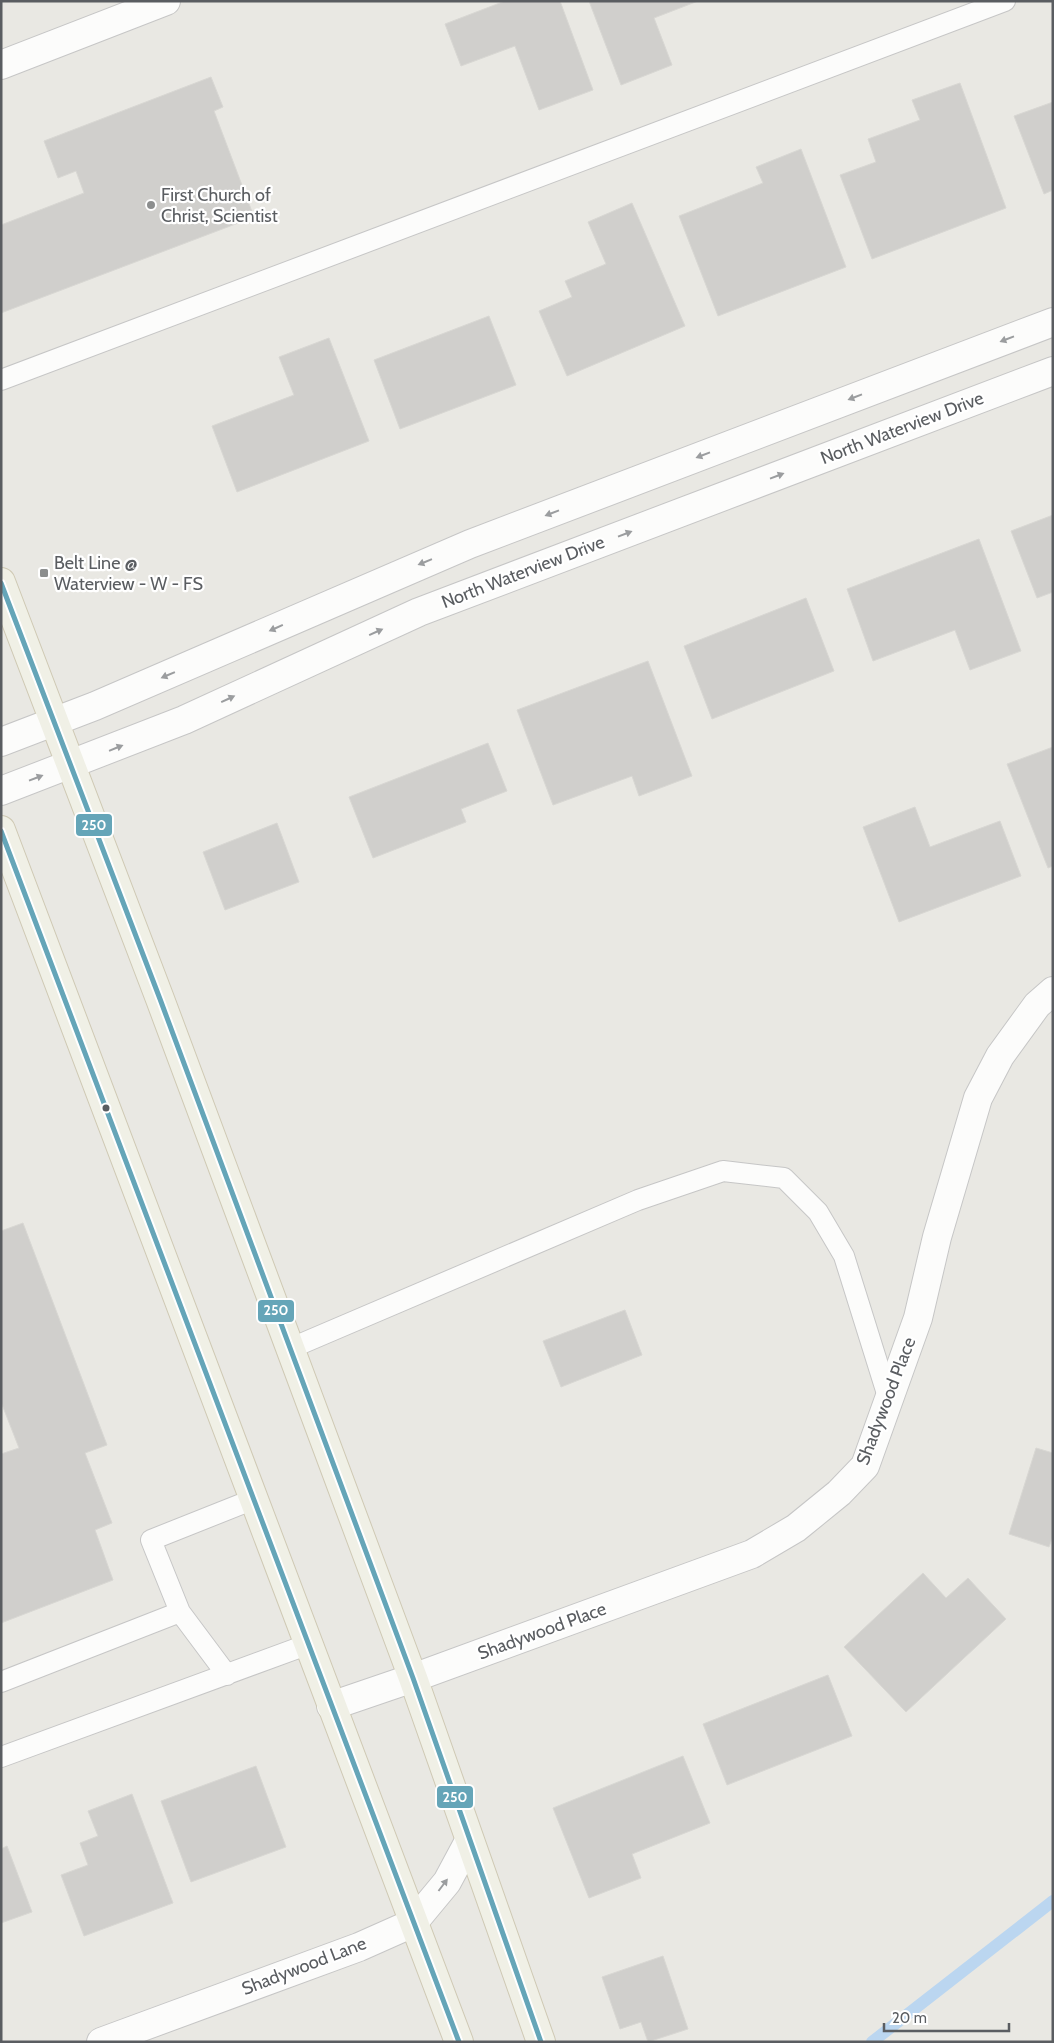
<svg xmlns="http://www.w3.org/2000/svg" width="1054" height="2043" font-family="Cabin,sans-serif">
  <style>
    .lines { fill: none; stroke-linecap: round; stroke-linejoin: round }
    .stream { stroke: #bbd6f0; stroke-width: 12 }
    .building { fill: #d0cfcc; stroke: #d8d7d3 }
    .service-casing { stroke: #c6c6c6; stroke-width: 22 }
    .minor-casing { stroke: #c6c6c6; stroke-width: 30 }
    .tertiary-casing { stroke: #c6c6c6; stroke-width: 30 }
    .primary-casing { stroke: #cfc9b4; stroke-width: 30 }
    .service { stroke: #fcfcfb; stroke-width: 20 }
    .minor { stroke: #fcfcfb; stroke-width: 28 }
    .tertiary { stroke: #fcfcfb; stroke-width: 28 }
    .primary { stroke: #f0f0e6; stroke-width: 28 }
    .bus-1-casing { stroke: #fff; stroke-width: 9 }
    .bus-1 { stroke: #65a5b8; stroke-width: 5 }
    .oneway { fill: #9b9d9f }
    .poi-dot { fill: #8c8e8e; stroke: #fff; stroke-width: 2 }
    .bus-dot { fill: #5a5d61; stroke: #fff; stroke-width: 2 }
    .labels { text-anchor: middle; stroke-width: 4.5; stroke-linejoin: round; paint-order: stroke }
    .poi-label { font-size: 18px; fill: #5a5d61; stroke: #fff; text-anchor: start }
    .street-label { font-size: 18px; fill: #5a5d61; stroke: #fff }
    .line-badge { stroke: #fff; stroke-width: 2 }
    .badge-label { font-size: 14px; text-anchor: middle; font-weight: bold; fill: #fff }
  </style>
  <rect width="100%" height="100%" fill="#e9e8e3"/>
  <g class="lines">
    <path class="stream" d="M872,2042L1053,1901"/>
  </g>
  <path class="building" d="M505,1H560L593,90L539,110L515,46L461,66L445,24Z
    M589,1H698L654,18L672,65L621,85Z
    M211,77L223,107L214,111L254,217L1,313V225L84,193L76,171L58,178L44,141Z
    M960,83L1006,208L872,259L840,175L876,162L868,139L920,120L912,100Z
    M1053,102V190L1044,194L1014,116Z
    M801,149L846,267L718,316L679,216L763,183L756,167Z
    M632,203L685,326L567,376L539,311L572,297L565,281L606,264L588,222Z
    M489,316L516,385L400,429L374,360Z
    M329,338L369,441L237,492L212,426L294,395L279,357Z
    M1053,515V592L1037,598L1011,531Z
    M979,539L1021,651L970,670L955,630L873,661L847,589Z
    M806,598L834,671L712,719L684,646Z
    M648,661L692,776L639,796L632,776L553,805L517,710Z
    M488,743L507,791L461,809L466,822L373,858L349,797Z
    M1053,747V866L1048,868L1007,764Z
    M915,807L930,847L1000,821L1021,876L899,922L863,827Z
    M277,823L299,882L225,910L203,852Z
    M23,1223L107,1445L85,1453L112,1523L95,1530L113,1580L1,1623V1454L19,1448L1,1402V1231Z
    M625,1310L642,1355L561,1387L543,1341Z
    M1036,1448L1053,1453V1536L1049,1547L1009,1534Z
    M923,1573L946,1598L968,1578L1006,1619L906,1712L844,1647Z
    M828,1675L852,1736L727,1785L703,1724Z
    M683,1756L710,1823L632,1854L641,1878L589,1898L553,1808Z
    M256,1766L286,1847L191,1882L161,1801Z
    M132,1794L173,1903L84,1936L61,1875L88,1865L80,1843L98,1836L88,1811Z
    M7,1846L32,1912L1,1923V1849Z
    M663,1956L688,2029L648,2042L641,2022L620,2029L602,1977Z"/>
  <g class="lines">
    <defs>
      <path id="service" d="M1,380L1005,1
        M289,1349L638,1200L723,1171L784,1178L818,1212L844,1256L889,1400
        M180,1612L227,1675
        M1,1682L180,1612L151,1540L254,1499
        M1,1757L309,1644"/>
      <path id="minor" d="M1,65L166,1
        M331,1706L413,1678L752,1554L796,1528L839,1493L865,1466L918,1318L937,1237L978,1098L1000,1056L1037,1005L1053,991
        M101,2042L359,1947L413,1923L447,1882L469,1841"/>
      <path id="tertiary" d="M1,742L95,706L470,544L1053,322
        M1,791L184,720L419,612L1053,371"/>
      <path id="primary" d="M1,582L160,999L413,1678L541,2042
        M1,830L459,2042"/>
    </defs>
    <use href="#service" class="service-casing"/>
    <use href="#minor" class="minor-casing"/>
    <use href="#tertiary" class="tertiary-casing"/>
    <use href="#primary" class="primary-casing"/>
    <use href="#service" class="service"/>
    <use href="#minor" class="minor"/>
    <use href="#tertiary" class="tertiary"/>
    <use href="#primary" class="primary"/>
    <defs>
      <path id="bus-1" d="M1,583L160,999L413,1678L541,2042
        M1,831L459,2042"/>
    </defs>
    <use href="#bus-1" class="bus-1-casing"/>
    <use href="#bus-1" class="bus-1"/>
  </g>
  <defs><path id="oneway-solid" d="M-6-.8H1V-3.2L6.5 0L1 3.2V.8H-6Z" transform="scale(1.25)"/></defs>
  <g class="oneway">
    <use href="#oneway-solid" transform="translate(1007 339) rotate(159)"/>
    <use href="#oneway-solid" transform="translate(855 397) rotate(159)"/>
    <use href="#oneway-solid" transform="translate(703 455) rotate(159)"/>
    <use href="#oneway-solid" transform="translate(777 476) rotate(-21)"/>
    <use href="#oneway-solid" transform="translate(552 513) rotate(159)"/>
    <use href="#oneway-solid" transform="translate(625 534) rotate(-21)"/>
    <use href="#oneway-solid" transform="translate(425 562) rotate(158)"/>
    <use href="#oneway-solid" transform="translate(276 628) rotate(156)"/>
    <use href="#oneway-solid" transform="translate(376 632) rotate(-24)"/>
    <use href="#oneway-solid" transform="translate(168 675) rotate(157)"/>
    <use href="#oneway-solid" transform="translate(228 699) rotate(-25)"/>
    <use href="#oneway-solid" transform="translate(116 748) rotate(-22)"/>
    <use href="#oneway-solid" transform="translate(36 778) rotate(-21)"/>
    <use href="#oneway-solid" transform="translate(443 1885) rotate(-53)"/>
  </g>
  <g class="poi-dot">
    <circle cx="151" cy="205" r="5"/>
    <rect x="39" y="568" width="10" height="10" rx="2.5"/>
  </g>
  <circle class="bus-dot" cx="106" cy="1108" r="4.5"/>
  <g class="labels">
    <g class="poi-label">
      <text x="161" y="201">First Church of<tspan x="161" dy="21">Christ, Scientist</tspan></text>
      <text x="54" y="569">Belt Line @<tspan x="54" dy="21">Waterview - W - FS</tspan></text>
    </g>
    <g class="street-label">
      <text transform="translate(902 428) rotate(-21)" y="6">North Waterview Drive</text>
      <text transform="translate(523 572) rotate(-21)" y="6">North Waterview Drive</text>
      <text transform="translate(886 1401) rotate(-69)" y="6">Shadywood Place</text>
      <text transform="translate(542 1631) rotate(-20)" y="6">Shadywood Place</text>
      <text transform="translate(304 1966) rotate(-21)" y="6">Shadywood Lane</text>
    </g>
  </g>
  <g class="line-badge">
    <rect x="75" y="813" width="38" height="24" rx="5" fill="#65a5b8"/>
    <rect x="257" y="1299" width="38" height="24" rx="5" fill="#65a5b8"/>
    <rect x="436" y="1785" width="38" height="24" rx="5" fill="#65a5b8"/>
  </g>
  <g class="badge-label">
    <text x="94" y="830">250</text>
    <text x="276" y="1315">250</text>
    <text x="455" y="1802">250</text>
  </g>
  <rect width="1054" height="2043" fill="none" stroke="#5a5d61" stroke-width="5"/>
  <path d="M884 2023v8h125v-8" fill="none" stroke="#5a5d61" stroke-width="2.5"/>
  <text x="892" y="2023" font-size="15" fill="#5a5d61" stroke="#ffffff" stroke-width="4" paint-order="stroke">20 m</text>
</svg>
